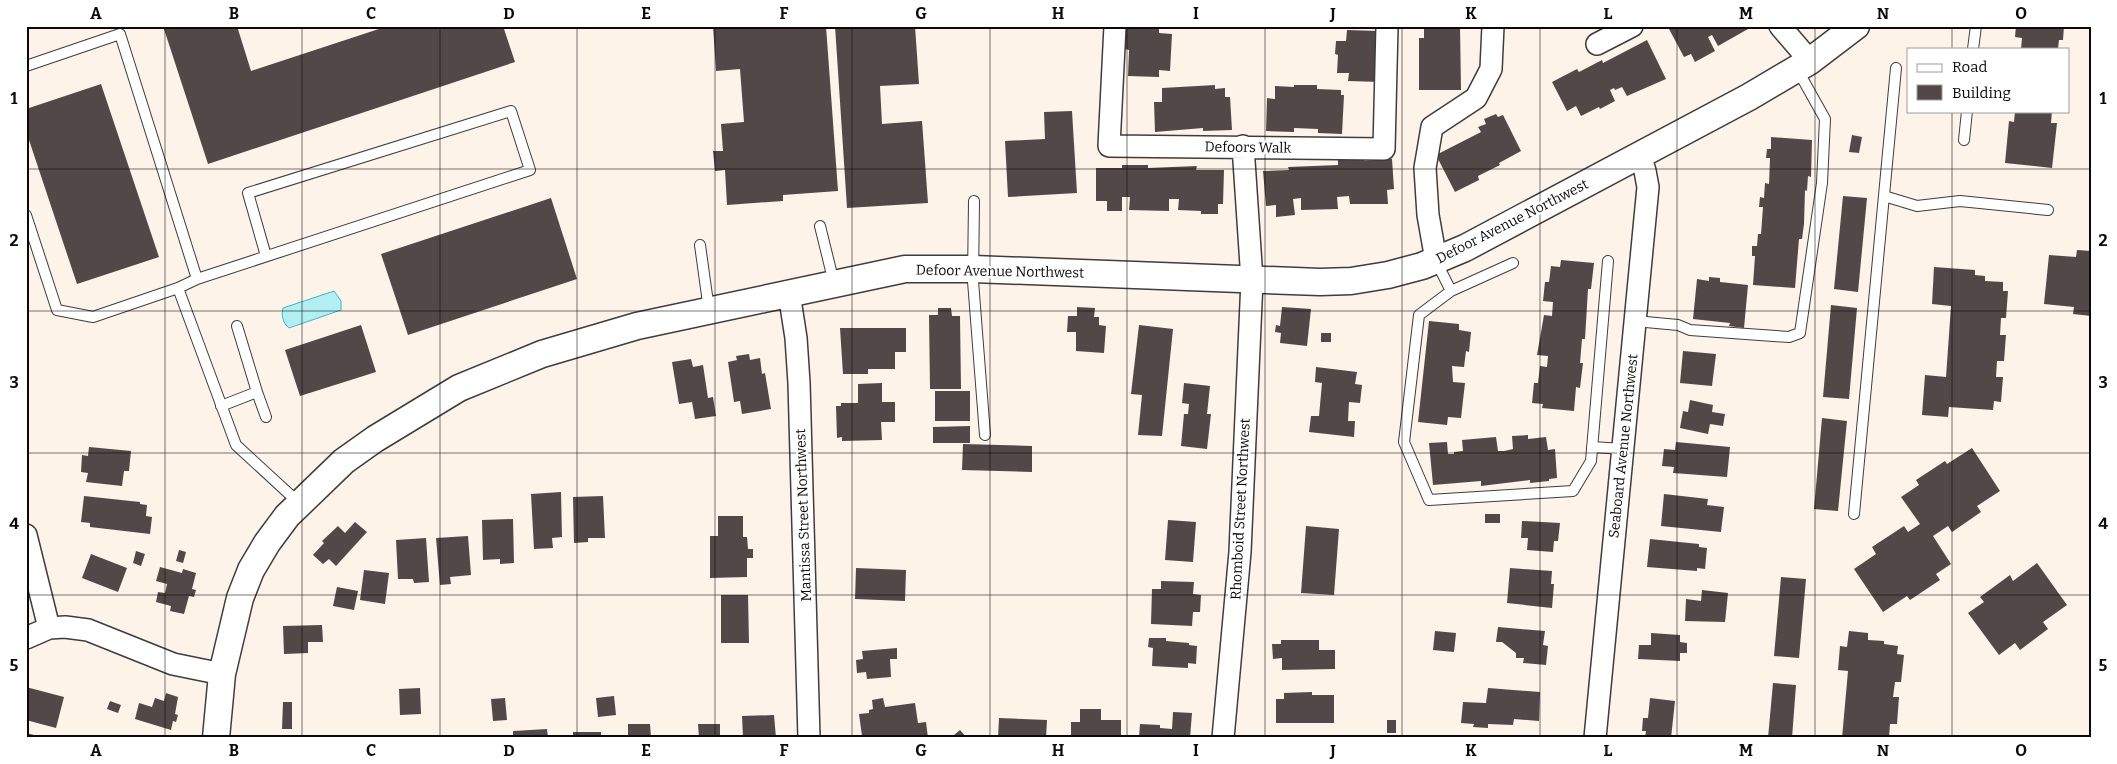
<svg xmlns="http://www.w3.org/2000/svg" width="2117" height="764" font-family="Bitter,serif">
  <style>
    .water { fill: #b1eff2; stroke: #3cbac5 }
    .building { fill: #524847 }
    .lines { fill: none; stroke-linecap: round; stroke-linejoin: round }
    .service-casing { stroke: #3d3d3d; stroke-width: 12 }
    .minor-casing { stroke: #3d3d3d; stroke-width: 24 }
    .tertiary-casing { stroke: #3d3d3d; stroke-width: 29 }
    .service { stroke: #fff; stroke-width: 10 }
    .minor { stroke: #fff; stroke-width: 21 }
    .tertiary { stroke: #fff; stroke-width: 26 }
    .grid { fill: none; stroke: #0a0a0a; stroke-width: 1; stroke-opacity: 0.55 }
    .labels { text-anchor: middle; stroke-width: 5; stroke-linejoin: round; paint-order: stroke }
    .street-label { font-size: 14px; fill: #0a0a0a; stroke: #fff }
    .neatline { fill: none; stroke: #0a0a0a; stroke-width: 2 }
    .grid-label { font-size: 16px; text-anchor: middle; font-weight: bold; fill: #0a0a0a }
  </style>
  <rect width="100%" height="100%" fill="#fef3e9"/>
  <path class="water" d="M334,291L341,301V310L289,328C283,323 281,316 283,308Z"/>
  <path class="building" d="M163,26H237L251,71L388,26H503L515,62L208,164Z
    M713,26H826L838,191L783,195V201L727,205L725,170L715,171L713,151H723L721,124L744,122L740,69L716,71Z
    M835,26H915L919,84L880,86L882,124L922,121L928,203L847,208Z
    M1126,26L1159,27V33L1172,34L1170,71L1159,70V77L1128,76L1129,50L1125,49Z
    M1424,26H1460L1461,90H1419V38H1424Z
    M1675,26H1746L1748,29L1718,46L1712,35L1708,37L1715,51L1695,62L1691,54L1684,57L1669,29Z
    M2016,26H2064L2063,40H2059L2058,49H2021L2022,38L2015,37Z
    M1347,30L1379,31L1381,82L1348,81L1349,73H1337L1338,55L1335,54L1336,41H1346Z
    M1647,40L1666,79L1627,96L1622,87L1615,90L1614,88L1610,90L1615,101L1600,109L1599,107L1581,116L1576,106L1567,111L1552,82L1577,69L1579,72L1602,60L1603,63Z
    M101,84L159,257L77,284L26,131V109Z
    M1215,85V89L1225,88V97H1230L1232,130L1203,131V128L1155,132L1154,102H1162V88Z
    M1294,85H1317V89L1341,90V95H1344L1342,134L1318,133V129L1294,128V132L1266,131L1267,98L1275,99V86L1294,87Z
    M1072,111L1077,193L1008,197L1005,141L1045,139L1044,112Z
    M2015,111H2052L2051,123H2057L2052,168L2005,163L2009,121L2014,122Z
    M1496,114L1498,117L1503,115L1521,151L1499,163L1500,165L1478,176L1479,180L1455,192L1436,155L1481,132L1478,127L1486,124L1484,119Z
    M1852,135L1862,137L1859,153L1849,152Z
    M1771,137L1812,140L1811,177L1808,176L1807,191L1805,190L1804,224L1802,239H1799L1795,288L1753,285L1755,256H1752V246H1757L1758,234H1761L1763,207H1759L1760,197L1764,198L1765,183L1769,184L1770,158H1766L1767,149H1771Z
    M1364,159V161L1392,159L1394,189L1387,190L1388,204H1350L1349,196L1337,197L1338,209L1301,210V198L1293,199L1295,215L1276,217V205L1266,206L1263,171L1289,170L1288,167L1338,165V160Z
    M1122,165H1148V168L1197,166L1196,170H1224L1223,204H1218V214H1201V211L1178,210L1179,199H1169V211L1129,210L1130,197H1122V211H1107V201H1096V168H1122Z
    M1843,196L1867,198L1858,292L1834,289Z
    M551,198L577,279L408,335L381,254Z
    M2077,250L2091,251V316L2073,314L2074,307L2044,304L2049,255L2076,257Z
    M1561,260L1594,263L1591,289H1588L1585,339H1582L1580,363H1583L1580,388L1576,387L1574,411L1542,408L1543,404L1532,403L1534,383H1538L1540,366L1547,367L1548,356L1537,355L1544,315L1552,316L1553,302L1543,301L1545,282H1549L1551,266L1560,267Z
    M1934,267L1975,270V275L1985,276V281L2003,282V291H2008L2006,318H2001L2000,335H2006L2004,361H1997L1996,377H2003L2001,402L1994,401L1993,410L1949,407L1948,417L1922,415L1925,375L1946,377L1951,306L1932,304Z
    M1709,277L1720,278V282L1748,285L1744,328L1729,326L1730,323L1693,319L1697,279L1709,281Z
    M1831,305L1857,308L1849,399L1823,397Z
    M1077,307L1095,308L1094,317H1099V325L1106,326L1104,353L1076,351V332H1067L1068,316H1077Z
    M1282,307L1311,309L1307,346L1280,343L1281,333L1275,332L1276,325L1280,326Z
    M938,308H951L952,316H960L961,389H930L929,315H938Z
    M1429,321L1459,324V330L1471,332L1469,352L1466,351L1464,367L1452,366L1453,382L1465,383L1461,418L1448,417L1447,425L1418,422Z
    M361,325L376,372L300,396L285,350Z
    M1139,325L1173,329L1162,436L1138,435L1142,395L1131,394Z
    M840,328H906V352H895V369H868V374H843Z
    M1321,333H1331V342H1321Z
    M1683,351L1716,354L1712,386L1680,383Z
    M749,354L750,360L760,358L762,374L765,373L771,409L742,414L740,401L734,402L728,362L737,360L736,356Z
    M691,359L693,367L703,365L708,398L713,397L716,416L695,419L692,402L679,404L672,362Z
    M1316,367L1357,372L1355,384L1362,385L1360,403L1349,402L1348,421H1355L1354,437L1309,432L1311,416H1319L1322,383L1315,382Z
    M882,383V402H895V422H881L882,440L842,441V437L837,438L836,406H841V403H858V384Z
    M1184,383L1210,386L1207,414H1211L1207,449L1181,446L1184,414H1188L1189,404L1182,403Z
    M935,391H970V421H935Z
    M1690,400L1713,405L1712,412L1725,414L1723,426L1710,424L1708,434L1680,428L1683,411L1688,412Z
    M1822,418L1847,421L1838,511L1814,509Z
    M970,426V443H933V427Z
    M1528,435V439L1546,437L1548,450L1555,449L1557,478L1549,479V481L1530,483V480L1481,486V481L1433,485L1429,443L1447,442L1448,454H1454V452L1463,451L1462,440L1496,437L1498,451H1504L1513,449L1512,436Z
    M1676,442L1730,447L1727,477L1673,473L1674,467L1662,466L1664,449L1675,450Z
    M963,444L1032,446V472L962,470Z
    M89,447L131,451L129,471H124L122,486L86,482L88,473L81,472L82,455L88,456Z
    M1972,448L2000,491L1977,506L1981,512L1952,532L1948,526L1933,536L1951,564L1936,574L1940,580L1910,600L1907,596L1883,612L1854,569L1876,554L1872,547L1904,526L1908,532L1920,524L1901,497L1919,485L1916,480L1945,461L1947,464Z
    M561,492L562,537L552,538L553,548L534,549L531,494Z
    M1664,494L1708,499L1707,505L1724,507L1721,532L1661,526Z
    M84,496L140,502V504L147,505L146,516L152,517L150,534L90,527V523L81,522Z
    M603,496L605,538H588V542L574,543L573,497Z
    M1485,514H1500V523H1485Z
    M718,516H743V537H747L748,549H753V558H747V577L710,578V536H718Z
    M513,519L514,563L500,564V559L483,560L482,520Z
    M1168,520L1196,522L1193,562L1165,560Z
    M1522,521L1560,523L1558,541H1554L1553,552L1527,550L1528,538H1521Z
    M355,522L367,532L336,566L329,559L323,564L313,555L324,543L322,541L338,526L345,533Z
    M1306,526L1339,529L1334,595L1301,593Z
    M468,536L471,575L450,577L451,584L440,585L436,538Z
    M426,538L429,582L414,583L413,579H398L396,540Z
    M1650,539L1699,544V547L1707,548L1705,569L1697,568V571L1647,567Z
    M179,550L186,552L183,563L176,561Z
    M136,551L145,554L141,566L133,563Z
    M91,554L127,568L118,592L82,578Z
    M2037,563L2067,605L2043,622L2048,629L2020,650L2015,643L1999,655L1968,613L1984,602L1980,597L2010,575L2013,581Z
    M160,567L182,573L183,569L196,573L192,589L196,590L194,597L189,596L184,614L170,611L171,606L156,602L158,592L165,593L167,584L156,581Z
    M856,568L906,570L905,601L855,599Z
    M1510,568L1552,571L1551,584H1554L1552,608L1507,603Z
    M364,570L389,573L385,604L360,600Z
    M1781,577L1806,579L1799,658L1774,656Z
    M1161,581L1194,582L1193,594L1201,595L1200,612H1193L1192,626L1151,624L1152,589H1161Z
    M337,587L358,591L354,610L333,606Z
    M1702,590L1728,593L1725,622L1685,621L1686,599L1701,601Z
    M721,595H748L749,643H721Z
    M322,625L323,642H308V653L284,654L283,626Z
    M1498,627L1545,631L1543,645L1548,646L1546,665L1523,663L1524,658H1516V653L1502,642H1496Z
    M1435,631L1456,633L1454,652L1433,650Z
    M1849,631L1868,633V640L1884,641V644L1898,646L1897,654L1904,655L1901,682H1895L1893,697H1899L1897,724H1890L1889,738H1842L1848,671L1838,670L1840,646L1847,647Z
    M1651,633L1680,635V642L1687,643V653H1680V661L1638,659L1639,645H1651Z
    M1149,638H1166V641L1189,643V645L1197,646L1196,664L1188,663V668L1152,666L1153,648L1148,647Z
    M1281,640H1319V650H1335V669L1282,670V658L1273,659L1272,644H1281Z
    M897,648V659H890L891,677L867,679L866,672L857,673L856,660L863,659L862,651Z
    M1773,683L1796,685L1792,738H1768Z
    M26,687L64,697L56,728L26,720Z
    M420,688L421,714L400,715L399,689Z
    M1488,688L1540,692L1539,721L1514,719L1513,725L1488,724V728L1473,727L1474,724L1461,723L1463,702L1486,703Z
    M1312,692V695H1334V723H1276V699H1284V693Z
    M166,693L178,697L175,714L178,715L176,722L173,721L171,730L135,719L139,703L152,707L155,698L164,701Z
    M614,696L616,715L598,717L596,698Z
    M505,698L507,720L493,721L491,699Z
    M883,698L885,707L915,703L918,723L926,722L928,738H873L872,735L862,736L859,714L869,713V710L873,709L872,700Z
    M1650,698L1675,701L1671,738H1645L1646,731H1642L1643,718H1648Z
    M110,701L121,705L118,713L107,709Z
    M283,702H292V729H282Z
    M1080,709H1101V720H1121V738H1071V722H1080Z
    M1173,712L1192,713L1190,738H1139L1140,724L1160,725V728L1172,729Z
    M774,715L776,738H743L742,716Z
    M999,718L1047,720L1046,738H998Z
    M1387,720H1396V733H1387Z
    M628,724H650L651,738H628Z
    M698,724H720V738H699Z
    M547,729L548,738H513V731Z
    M960,730L967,738H956L954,735Z
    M573,732H601V738H573Z
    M26,733L42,737V738H26Z
    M1532,735L1553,736V738H1532Z"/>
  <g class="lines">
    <defs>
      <path id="service" d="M1973,49L1976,26
        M26,66L120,34L197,279L530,170L511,111L248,193L266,256
        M1964,140L1967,111
        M1884,196L1917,206L1960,201L2048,210
        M974,201L973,281L985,435
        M26,215L57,310L93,317L178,288L236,445L299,503
        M820,226L834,283
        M700,245L709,310
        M1436,261L1451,291L1419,315L1404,442L1429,500L1573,491L1591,461L1608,261
        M178,288L197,279
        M1451,291L1513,263
        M1635,321L1678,325L1690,330L1789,337L1800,333L1822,183L1825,119L1797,69
        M257,392L266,417
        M221,406L257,392L237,326
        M1592,447L1623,449
        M1854,514L1896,68"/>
      <path id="minor" d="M1115,26L1109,146L1384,149L1387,26
        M1780,26L1810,61
        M1597,44L1632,26
        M1436,260L1428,215L1425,168L1432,127L1476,98L1491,69L1493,26
        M789,293L796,338L799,383L809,738
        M26,535L49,628
        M26,638L49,628L65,627L88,630L173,664L222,674
        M1223,738L1240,552L1252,280L1243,146
        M1595,738L1648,187L1645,171L1640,155"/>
      <path id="tertiary" d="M216,738L222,674L240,598L251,570L267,543L287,516L344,461L375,439L459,388L542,354L637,326L905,269H973L1320,282L1351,281L1388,275L1422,266L1465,248L1749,97L1810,61L1856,26"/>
    </defs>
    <use href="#service" class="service-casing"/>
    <use href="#minor" class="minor-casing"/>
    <use href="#tertiary" class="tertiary-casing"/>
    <use href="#service" class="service"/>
    <use href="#minor" class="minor"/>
    <use href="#tertiary" class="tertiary"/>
  </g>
  <path class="grid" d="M165,26V738M302,26V738M440,26V738M577,26V738M715,26V738M852,26V738M990,26V738M1127,26V738M1265,26V738M1402,26V738M1540,26V738M1677,26V738M1815,26V738M1952,26V49M1952,111V738M26,169H2091M26,311H2091M26,453H2091M26,595H2091"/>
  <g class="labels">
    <g class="street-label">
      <text transform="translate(1248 147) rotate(1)" y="5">Defoors Walk</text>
      <text transform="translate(1512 221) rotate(-27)" y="5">Defoor Avenue Northwest</text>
      <text transform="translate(1000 271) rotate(1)" y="5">Defoor Avenue Northwest</text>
      <text transform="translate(1623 446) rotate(-84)" y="5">Seaboard Avenue Northwest</text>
      <text transform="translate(1240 509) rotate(-87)" y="5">Rhomboid Street Northwest</text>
      <text transform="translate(803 515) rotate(-92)" y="5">Mantissa Street Northwest</text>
    </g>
  </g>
  <rect width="2117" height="764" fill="none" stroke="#ffffff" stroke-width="55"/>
  <rect x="1907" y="48" width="162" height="65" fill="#ffffff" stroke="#9d9d9d"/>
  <rect x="1917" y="64" width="25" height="8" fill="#ffffff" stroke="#9d9d9d"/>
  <text x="1952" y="72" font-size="15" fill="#0a0a0a">Road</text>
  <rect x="1917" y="85" width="25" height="15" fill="#524847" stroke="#9d9d9d"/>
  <text x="1952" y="98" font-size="15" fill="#0a0a0a">Building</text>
  <rect x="28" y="28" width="2062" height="708" class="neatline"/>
  <g class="grid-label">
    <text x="96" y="19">A</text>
    <text x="234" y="19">B</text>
    <text x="371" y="19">C</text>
    <text x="509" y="19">D</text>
    <text x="646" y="19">E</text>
    <text x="784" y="19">F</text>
    <text x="921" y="19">G</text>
    <text x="1058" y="19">H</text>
    <text x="1196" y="19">I</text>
    <text x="1333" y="19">J</text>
    <text x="1471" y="19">K</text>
    <text x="1608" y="19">L</text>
    <text x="1746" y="19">M</text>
    <text x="1883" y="19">N</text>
    <text x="2021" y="19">O</text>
    <text x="14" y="104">1</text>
    <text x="2103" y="104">1</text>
    <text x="14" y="246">2</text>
    <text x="2103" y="246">2</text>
    <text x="14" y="388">3</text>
    <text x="2103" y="388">3</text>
    <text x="14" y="529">4</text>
    <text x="2103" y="529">4</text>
    <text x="14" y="671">5</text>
    <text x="2103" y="671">5</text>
    <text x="96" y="756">A</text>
    <text x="234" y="756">B</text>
    <text x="371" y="756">C</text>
    <text x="509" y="756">D</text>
    <text x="646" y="756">E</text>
    <text x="784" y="756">F</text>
    <text x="921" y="756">G</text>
    <text x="1058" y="756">H</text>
    <text x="1196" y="756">I</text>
    <text x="1333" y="756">J</text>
    <text x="1471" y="756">K</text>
    <text x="1608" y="756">L</text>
    <text x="1746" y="756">M</text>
    <text x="1883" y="756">N</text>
    <text x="2021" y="756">O</text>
  </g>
</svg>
